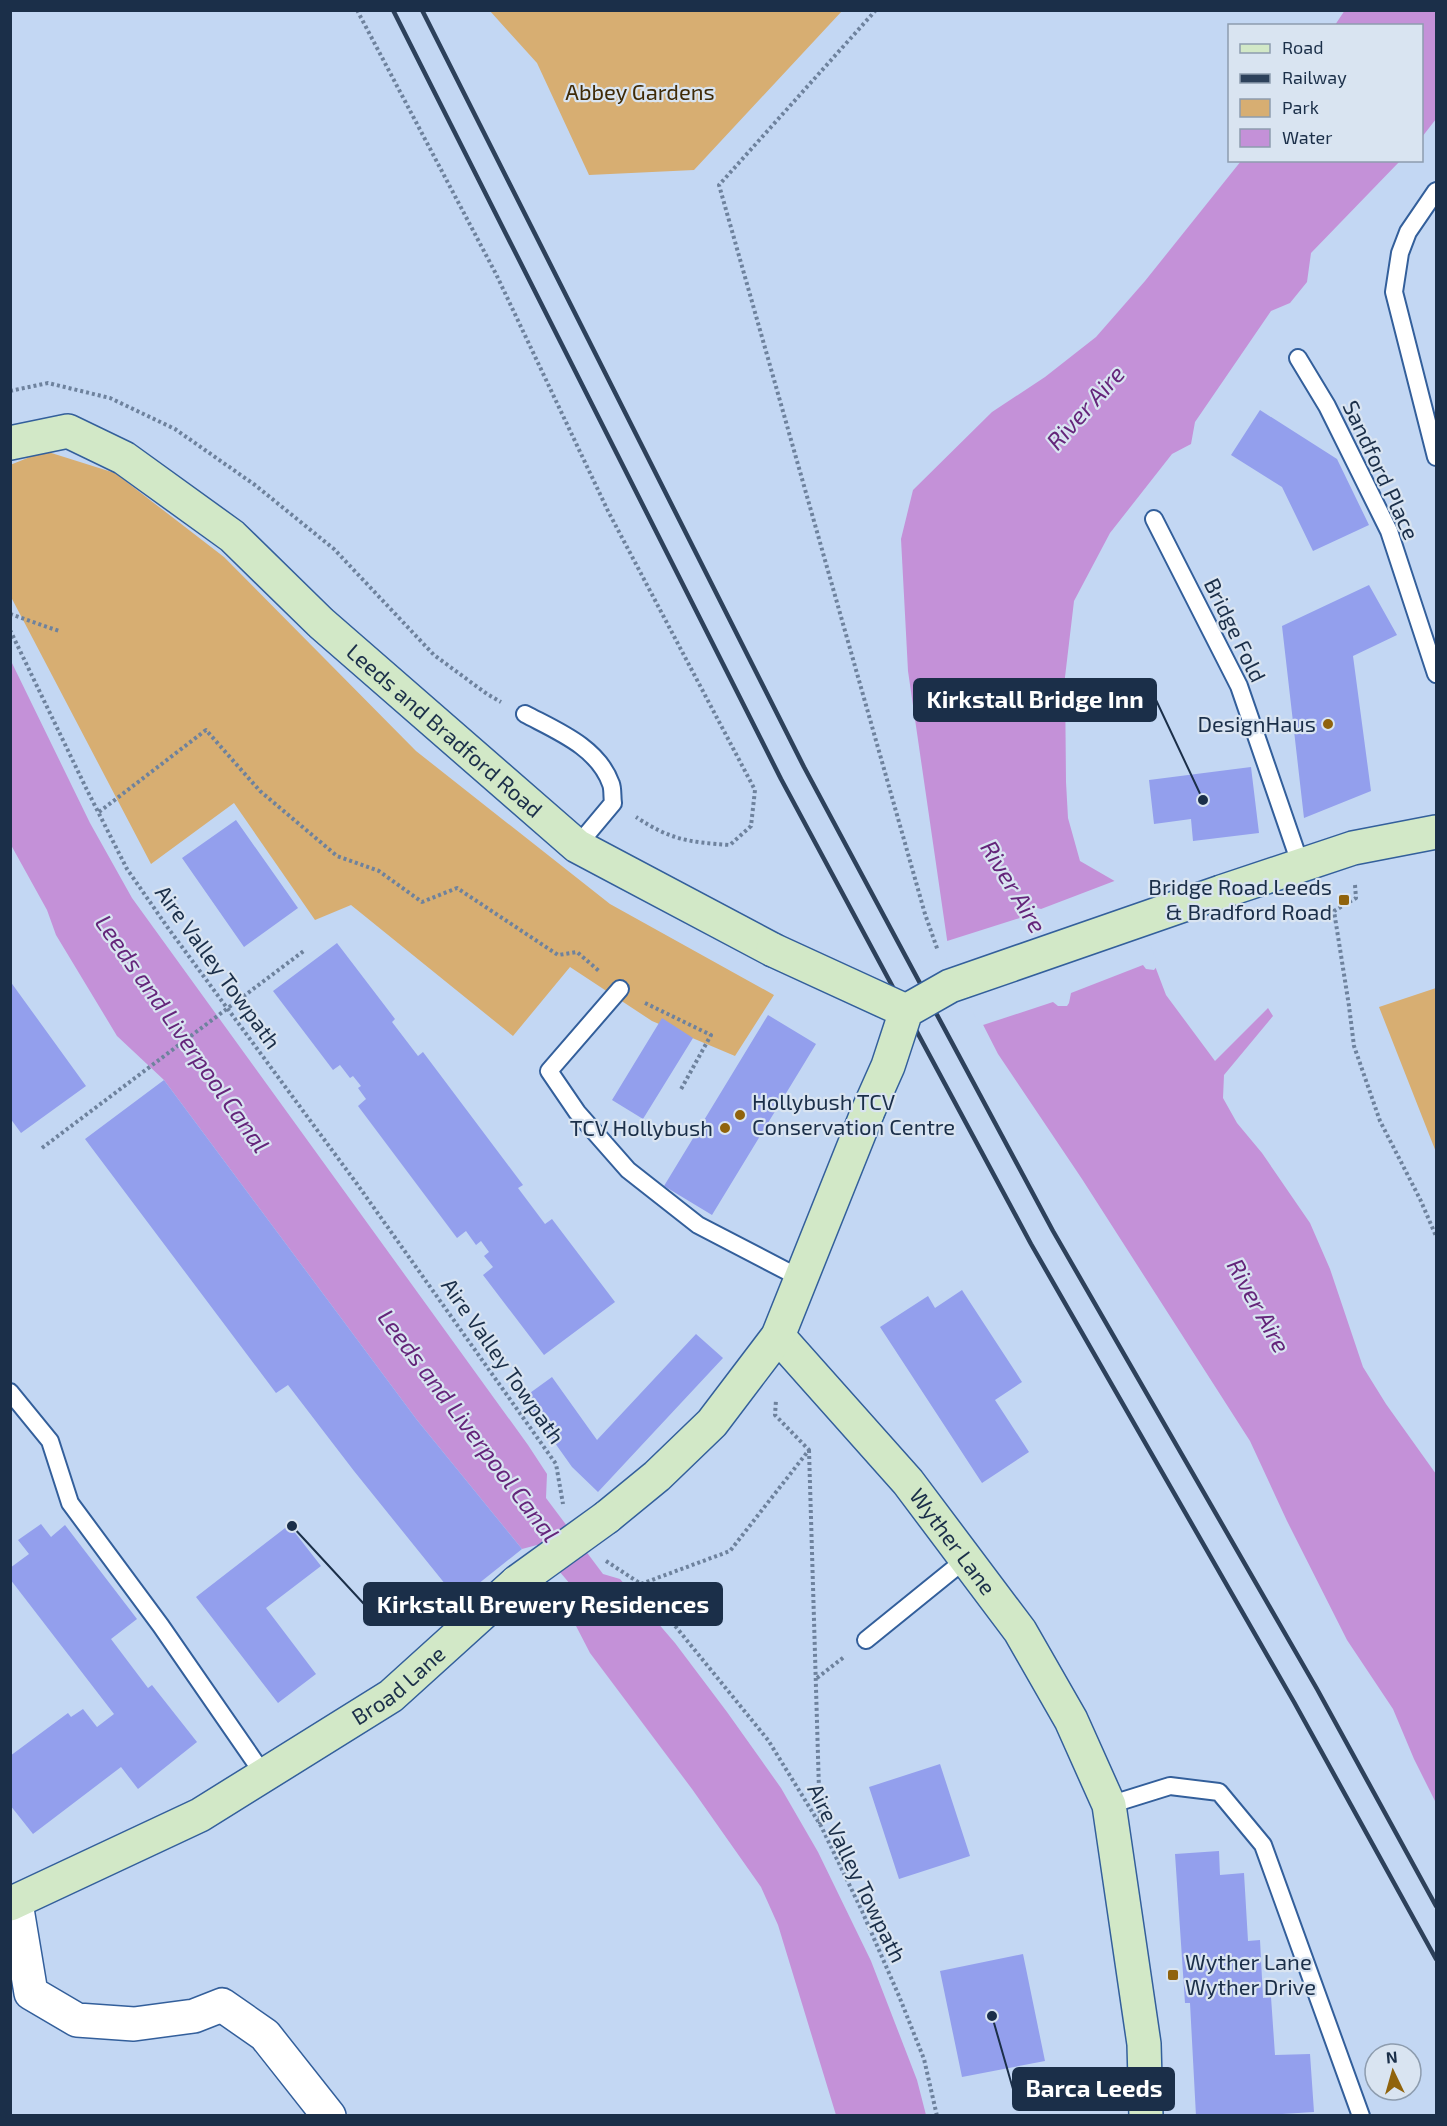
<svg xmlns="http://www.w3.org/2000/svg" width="1447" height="2126" font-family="'Exo 2',sans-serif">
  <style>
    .green { fill: #d7ae72 }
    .water { fill: #c491d8 }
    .pier { fill: #c3d7f3 }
    .building { fill: #939fed }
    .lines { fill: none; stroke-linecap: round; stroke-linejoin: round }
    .lane-casing { stroke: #335f9b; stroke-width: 20 }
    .street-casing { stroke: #335f9b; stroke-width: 36 }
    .secondary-casing { stroke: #335f9b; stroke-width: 36 }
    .path { stroke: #6e829d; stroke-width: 4; stroke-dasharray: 3 3; stroke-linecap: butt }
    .lane { stroke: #fff; stroke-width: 16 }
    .street { stroke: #fff; stroke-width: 33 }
    .secondary { stroke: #d2e8c7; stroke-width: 33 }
    .rail { stroke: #2d415b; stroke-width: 4.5 }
    .secondary-bridge-casing { stroke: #335f9b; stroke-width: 36; stroke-linecap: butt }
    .path-bridge { stroke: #6e829d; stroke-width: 4; stroke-dasharray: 3 3; stroke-linecap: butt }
    .secondary-bridge { stroke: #d2e8c7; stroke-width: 33 }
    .poi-dot { fill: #90630c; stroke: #d9e4f1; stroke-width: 2 }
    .labels { text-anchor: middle; stroke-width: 4.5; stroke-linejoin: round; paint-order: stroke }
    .park-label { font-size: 22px; fill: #3f2a06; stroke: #d9e4f1 }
    .street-label { font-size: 22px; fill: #1b2f49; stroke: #d9e4f1 }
    .poi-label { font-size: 22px; fill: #1b2f49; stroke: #d9e4f1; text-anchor: end }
    .water-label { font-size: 24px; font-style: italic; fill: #64257a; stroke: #d9e4f1 }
    .leader { fill: none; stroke: #1b2f49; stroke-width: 2 }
    .callout-dot { fill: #1b2f49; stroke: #d9e4f1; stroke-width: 2 }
    .callout { fill: #1b2f49; stroke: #1b2f49; stroke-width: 2 }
    .callout-label { font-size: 24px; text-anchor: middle; font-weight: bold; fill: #fff }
  </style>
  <rect width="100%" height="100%" fill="#c3d7f3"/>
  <path class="green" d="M490,11H842L694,170L589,175L537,63Z
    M45,451L115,473L224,557L416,751L610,904L774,995L735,1056L652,1021L570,967L513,1036L351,905L315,920L234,803L151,864L11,597L10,465Z
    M1436,988V1152L1379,1007Z"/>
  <path class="water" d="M1345,10L1436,11V119L1422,137V26L1335,25Z
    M1241,161H1400L1311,253L1307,282L1290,303L1271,311L1195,422L1191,444L1172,454L1110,533L1074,601L1065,677L1066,782L1068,818L1080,861L1125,887L1166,995L1215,1061L1268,1008L1273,1016L1224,1075L1223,1098L1237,1123L1262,1153L1310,1223L1330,1269L1363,1367L1386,1404L1436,1474V1803L1414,1759L1393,1709L1347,1640L1287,1521L1250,1441L1082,1179L998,1054L950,960L908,671L901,539L913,490L992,412L1045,377L1096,337L1145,281Z
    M10,659L90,823L132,898L528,1445L547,1474L546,1498L603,1574L620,1579L675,1643L727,1712L781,1788L818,1852L871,1961L917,2080L926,2115H836L778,1925L761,1887L692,1789L590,1653L575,1624L576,1591L537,1545L522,1549L417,1420L164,1080L117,1036L56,935L47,910L11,845Z"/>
  <path class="pier" d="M1117,880L1127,886L1158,965L1154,970L1146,969L1143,965L1071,993L1069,1003L1067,1006H1058L1053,1002L980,1026L947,962L944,942L1026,916L1029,909L1034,907L1041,909Z"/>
  <path class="building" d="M1260,410L1337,459L1369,525L1313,551L1282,487L1231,455Z
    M1369,585L1397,635L1353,656L1371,791L1304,818L1282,626Z
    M1251,767L1259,833L1193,841L1191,819L1154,824L1149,780Z
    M236,820L298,908L244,947L182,858Z
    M337,943L395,1019L392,1022L418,1056L423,1052L523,1185L518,1188L545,1224L552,1219L615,1302L544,1355L483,1275L493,1267L484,1256L489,1252L481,1241L476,1245L466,1231L457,1238L358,1106L366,1099L358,1088L361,1086L353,1076L350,1078L340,1065L333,1070L273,991Z
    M10,981L86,1086L21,1133L10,1118Z
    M768,1015L816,1044L712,1215L664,1186Z
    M662,1018L693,1038L643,1119L612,1100Z
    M164,1080L417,1420L522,1549L458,1600L354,1471L288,1385L276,1393L85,1139Z
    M962,1290L1022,1382L995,1400L1029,1452L982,1483L880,1327L928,1296L935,1308Z
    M696,1334L723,1358L598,1492L572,1467L523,1398L552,1377L597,1440Z
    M41,1524L51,1537L65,1525L137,1619L111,1639L148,1688L152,1685L197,1742L138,1789L121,1767L33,1834L10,1805V1756L68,1713L71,1717L83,1709L97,1727L114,1714L10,1579V1568L29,1554L18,1540Z
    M289,1525L321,1566L266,1608L316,1674L278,1703L196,1597Z
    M940,1764L970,1856L899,1879L869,1787Z
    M1219,1851L1220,1875L1244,1873L1248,1941L1260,1940L1263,1998L1271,1997L1275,2055L1310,2054L1314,2112L1248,2116H1196L1190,2003H1185L1175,1854Z
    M1023,1954L1045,2061L962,2077L940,1971Z"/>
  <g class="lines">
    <defs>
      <path id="lane" d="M1436,191L1408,232L1400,253L1394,292L1436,457
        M1298,358L1327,406L1389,531L1436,674
        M1154,519L1239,686L1301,866
        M525,714C557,731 598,747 611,784C613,789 612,797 613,803L577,846
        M620,989L549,1071L577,1112L628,1170L698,1225L800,1278
        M10,1392L50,1441L70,1503L161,1626L264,1775
        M866,1640L966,1559
        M1109,1805L1170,1786L1219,1792L1263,1845L1361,2116"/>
      <path id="street" d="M16,1903L31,1993L77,2020L134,2024L194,2016L222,2005L265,2035L329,2116"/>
      <g id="secondary">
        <path id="s1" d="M10,443L68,431L124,458L232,536L321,623L577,846L773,950"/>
        <path d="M1221,892L1353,848L1436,832"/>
        <path id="s2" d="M778,1336L908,1482L1020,1631L1071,1720L1109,1805L1144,2044L1146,2116"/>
        <path d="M607,1517L657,1476L712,1423L778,1336L868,1111"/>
        <path id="s3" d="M10,1904L200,1815L391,1696L517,1582"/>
      </g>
    </defs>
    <use href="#lane" class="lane-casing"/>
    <use href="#street" class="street-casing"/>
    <use href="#secondary" class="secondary-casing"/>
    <path class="path" d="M357,10L496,274L608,511L755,790L751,826L730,845C688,842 671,840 636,817
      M876,10L719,185L925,914L938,951
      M10,391L48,383L110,398L175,429L255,485L334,549L434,655L487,694L501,702
      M10,614L59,631
      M10,630L86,788L127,869L168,928L357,1184L556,1464L563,1504
      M99,812L206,730L260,791L337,856L379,871L422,902L457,888L558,955L577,952L599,971
      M1355,885L1356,898L1334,911L1349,1006L1354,1046L1380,1121L1420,1199L1436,1236
      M645,1003L711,1035L680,1091
      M809,1450L820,1824
      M606,1561L641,1584L768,1740L821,1826L862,1911L899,1996L924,2059L937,2116
      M641,1584L730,1551L809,1450L775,1415L776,1400
      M817,1678L844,1657"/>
    <use href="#lane" class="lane"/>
    <use href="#street" class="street"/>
    <use href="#secondary" class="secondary"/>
    <path class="rail" d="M393,10L781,779L1031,1244L1294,1702L1436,1959
      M422,10L804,767L1053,1231L1317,1689L1436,1906"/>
    <defs>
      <path id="secondary-bridge" d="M773,950L906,1011
        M906,1011L950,986L1221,892
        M868,1111L888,1066L906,1011
        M517,1582L607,1517"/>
    </defs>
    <use href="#secondary-bridge" class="secondary-bridge-casing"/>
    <path class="path-bridge" d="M42,1148L305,950"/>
    <use href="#secondary-bridge" class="secondary-bridge"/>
  </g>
  <g class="poi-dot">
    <circle cx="1328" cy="724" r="6"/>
    <rect x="1338" y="894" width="12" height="12" rx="3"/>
    <circle cx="740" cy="1115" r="6"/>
    <circle cx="725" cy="1128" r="6"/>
    <rect x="1167" y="1969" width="12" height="12" rx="3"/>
  </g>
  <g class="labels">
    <g class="park-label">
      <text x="640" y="100">Abbey Gardens</text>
    </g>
    <g class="street-label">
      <text transform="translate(1381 470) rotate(65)" y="8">Sandford Place</text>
      <text transform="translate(1235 630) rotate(64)" y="8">Bridge Fold</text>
      <text dy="8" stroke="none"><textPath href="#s1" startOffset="543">Leeds and Bradford Road</textPath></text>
      <text transform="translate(218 967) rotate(54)" y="8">Aire Valley Towpath</text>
      <text transform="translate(503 1361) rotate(55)" y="8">Aire Valley Towpath</text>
      <text dy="8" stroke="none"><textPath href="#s2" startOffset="270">Wyther Lane</textPath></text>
      <text dy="8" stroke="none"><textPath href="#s3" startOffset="447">Broad Lane</textPath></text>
      <text transform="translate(857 1873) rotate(64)" y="8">Aire Valley Towpath</text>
    </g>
    <g class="poi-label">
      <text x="1316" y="732">DesignHaus</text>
      <text x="1332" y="895">Bridge Road Leeds<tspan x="1332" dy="25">&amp; Bradford Road</tspan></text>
      <text x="752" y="1110" text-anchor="start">Hollybush TCV<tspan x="752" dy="25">Conservation Centre</tspan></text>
      <text x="713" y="1136">TCV Hollybush</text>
      <text x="1185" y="1970" text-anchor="start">Wyther Lane<tspan x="1185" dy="25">Wyther Drive</tspan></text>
    </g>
    <g class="water-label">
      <text transform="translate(1086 408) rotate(-48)" y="8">River Aire</text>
      <text transform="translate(1013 887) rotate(59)" y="8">River Aire</text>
      <text transform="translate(182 1034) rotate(55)" y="8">Leeds and Liverpool Canal</text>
      <text transform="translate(1258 1306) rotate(61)" y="8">River Aire</text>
      <text transform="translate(468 1426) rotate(53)" y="8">Leeds and Liverpool Canal</text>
    </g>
  </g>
  <path class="leader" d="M1203 800L1156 700M292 1526L364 1604M992 2016L1013 2089"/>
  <g class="callout-dot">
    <circle cx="1203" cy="800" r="6"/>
    <circle cx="292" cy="1526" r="6"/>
    <circle cx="992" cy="2016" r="6"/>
  </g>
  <g class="callout">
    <rect x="914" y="679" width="242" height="42" rx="6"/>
    <rect x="364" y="1583" width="358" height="42" rx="6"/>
    <rect x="1013" y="2068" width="161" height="42" rx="6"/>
  </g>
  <g class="callout-label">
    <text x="1035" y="708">Kirkstall Bridge Inn</text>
    <text x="543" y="1613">Kirkstall Brewery Residences</text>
    <text x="1094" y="2097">Barca Leeds</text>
  </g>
  <rect width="1447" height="2126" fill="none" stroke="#1b2f49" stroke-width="24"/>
  <rect x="1228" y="24" width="195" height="138" fill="#d9e4f1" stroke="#8d9cae" stroke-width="1.5"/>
  <rect x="1240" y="44" width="30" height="9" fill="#d2e8c7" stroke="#8d9cae" stroke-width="1.5"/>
  <text x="1282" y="54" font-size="18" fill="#1b2f49">Road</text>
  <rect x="1240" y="74" width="30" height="9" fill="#2d415b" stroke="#8d9cae" stroke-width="1.5"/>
  <text x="1282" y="84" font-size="18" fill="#1b2f49">Railway</text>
  <rect x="1240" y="99" width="30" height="18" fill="#d7ae72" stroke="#8d9cae" stroke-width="1.5"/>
  <text x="1282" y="114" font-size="18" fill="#1b2f49">Park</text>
  <rect x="1240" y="129" width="30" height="18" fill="#c491d8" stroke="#8d9cae" stroke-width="1.5"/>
  <text x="1282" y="144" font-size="18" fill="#1b2f49">Water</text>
  <g transform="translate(1393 2072) rotate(355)"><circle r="28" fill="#d9e4f1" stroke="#8d9cae" stroke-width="1.5"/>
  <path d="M0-4.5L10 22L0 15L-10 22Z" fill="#90630c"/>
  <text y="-9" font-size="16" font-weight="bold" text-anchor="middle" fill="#1b2f49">N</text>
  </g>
</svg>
